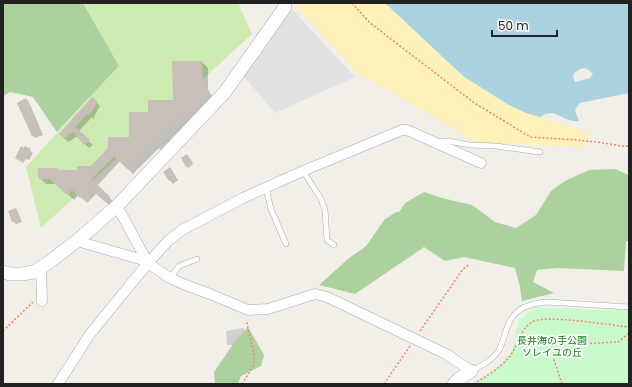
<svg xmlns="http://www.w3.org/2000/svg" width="632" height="387" font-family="Poppins,'Noto Sans JP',sans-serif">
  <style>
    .religious { fill: #d0d0d0 }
    .grass { fill: #cdebb0 }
    .forest { fill: #add19e }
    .sand { fill: #fff1ba }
    .park { fill: #c8facc }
    .parking { fill: #e2e2e2 }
    .water { fill: #aad3df; fill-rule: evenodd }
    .shadow { fill: #0003 }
    .building { fill: #c7bfb8 }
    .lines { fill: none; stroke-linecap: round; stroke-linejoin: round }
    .service-casing { stroke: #a9a9a9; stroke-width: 6 }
    .minor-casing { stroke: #a9a9a9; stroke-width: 11 }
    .tertiary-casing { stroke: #a9a9a9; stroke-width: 14 }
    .path { stroke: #fa8072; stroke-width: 1.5; stroke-dasharray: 2 2; stroke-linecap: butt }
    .service { stroke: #fff; stroke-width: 5 }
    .minor { stroke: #fff; stroke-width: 10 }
    .tertiary { stroke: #fff; stroke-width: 13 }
    .labels { text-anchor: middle; stroke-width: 3.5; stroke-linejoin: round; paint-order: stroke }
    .park-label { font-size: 10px; fill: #0c8416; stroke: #fff }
  </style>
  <rect width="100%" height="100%" fill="#f2efe9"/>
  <path class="religious" d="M244,328L247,345H227L226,331Z"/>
  <path class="grass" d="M83,3H238L252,34L41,228L26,167L119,66Z"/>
  <path class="forest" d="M3,3H83L119,66L57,132L33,97L10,92L3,96Z
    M615,169L629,175V241H626L624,271L557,268L537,270L533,282L554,293L522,301L520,287L515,268L464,257L445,261L424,247L355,294L319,285L348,259L366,246L384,220L396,212H399L405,203L424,192L442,198L472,205L495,222L516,228L536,215L551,191L565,181L589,170Z
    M248,327L264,355L261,366L241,376L238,384H215L214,372L236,340Z"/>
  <path class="sand" d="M294,3H385L463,76L526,113L591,133L584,147L479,143L356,72Z"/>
  <path class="park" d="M536,307L601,310L629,308V384H472L497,368L511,353L519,320Z"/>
  <path class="parking" d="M290,7L355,77L275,113L244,77Z"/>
  <path class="water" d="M385,3H629V93L580,103L575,110L579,121C562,123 557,106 540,117L526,113L507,104L463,76ZM586,68L593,74L590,78L575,82L573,77L574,73L580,69Z"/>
  <path class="shadow" d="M202,62L208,68V91L215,99L168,144L167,143L161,150L159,148L133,174L120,161L97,186L115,203L111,207L97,193L87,203L79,195L74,200L57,184H46L40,178L57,169L60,171H78L91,167L130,138L149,113L174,101Z
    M92,98L100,106L93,119L92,117L78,132L93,145L89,148L78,136L68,142L60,134Z
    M26,99L29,102L43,135L35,138L32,135Z
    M25,147L33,153L29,160L26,159L23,163L16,158Z
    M188,157L193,164L188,168L183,158Z
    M164,172H172L178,180L173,184Z
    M15,209L18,212L22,222L16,224L13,221Z"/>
  <path class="building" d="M172,61H202L203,85L210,92L185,118L183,117L161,139L160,138L154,145L152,143L127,169L114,156L92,179L110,197L105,202L90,188L80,198L72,190L67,195L50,179H39V177H38V168H57V170H77V166H91L108,148V137H129V112H148V100H173Z
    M92,97L97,101L95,107L89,115L87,114L75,127L90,140L84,145L73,132L64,138L59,134Z
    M26,98L41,132L32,136L17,103Z
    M21,146L24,148L25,146L31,149L26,158L23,157L20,161L15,158Z
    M187,154L193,163L186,167L181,158Z
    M170,167L176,177L169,181L163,172Z
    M16,208L20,219L12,222L8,211Z"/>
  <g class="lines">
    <defs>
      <path id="service" d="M438,142L448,141L470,145L496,146L540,152
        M303,171L321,199L325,210L327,240L334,245
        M266,188L271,209L286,244
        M170,278L179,266L197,259
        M471,371C481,366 493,360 499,350C504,341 505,330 510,321C517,307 532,303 547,302L629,307"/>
      <path id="minor" d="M117,206L148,263
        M77,241L143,260L170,278L183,284L210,294L248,310L268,309L315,294L327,297L446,354L471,371
        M41,268L42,301
        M58,384L90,334L148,263L168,241L182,230L243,198L303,171L402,130H407L481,163"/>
      <path id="tertiary" d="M3,272L10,274H22L34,272L41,268L77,241L117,206L225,92L285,7
        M454,384L459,379L471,371"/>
    </defs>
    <use href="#service" class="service-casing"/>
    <use href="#minor" class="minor-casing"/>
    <use href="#tertiary" class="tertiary-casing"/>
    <path class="path" d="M352,3L370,23L473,102L530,137L578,140L604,143L621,146H629
      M3,331L33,302
      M420,331L463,269L470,264
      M242,384L254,365V354L247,324V320
      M384,384L410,346
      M474,384C486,376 502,367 510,356C519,344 520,328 534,321C546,315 612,325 629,327
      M562,384L554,360L559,345L618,342L629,333"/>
    <use href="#service" class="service"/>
    <use href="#minor" class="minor"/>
    <use href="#tertiary" class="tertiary"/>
  </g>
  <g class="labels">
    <g class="park-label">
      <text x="552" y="344">長井海の手公園<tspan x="552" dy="12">ソレイユの丘</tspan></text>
    </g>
  </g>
  <rect width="632" height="387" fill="none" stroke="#222222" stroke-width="8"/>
  <path d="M492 30v6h65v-6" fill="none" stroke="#222222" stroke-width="2"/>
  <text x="498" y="30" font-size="12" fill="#222222" stroke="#ffffff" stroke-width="3" paint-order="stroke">50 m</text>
</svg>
